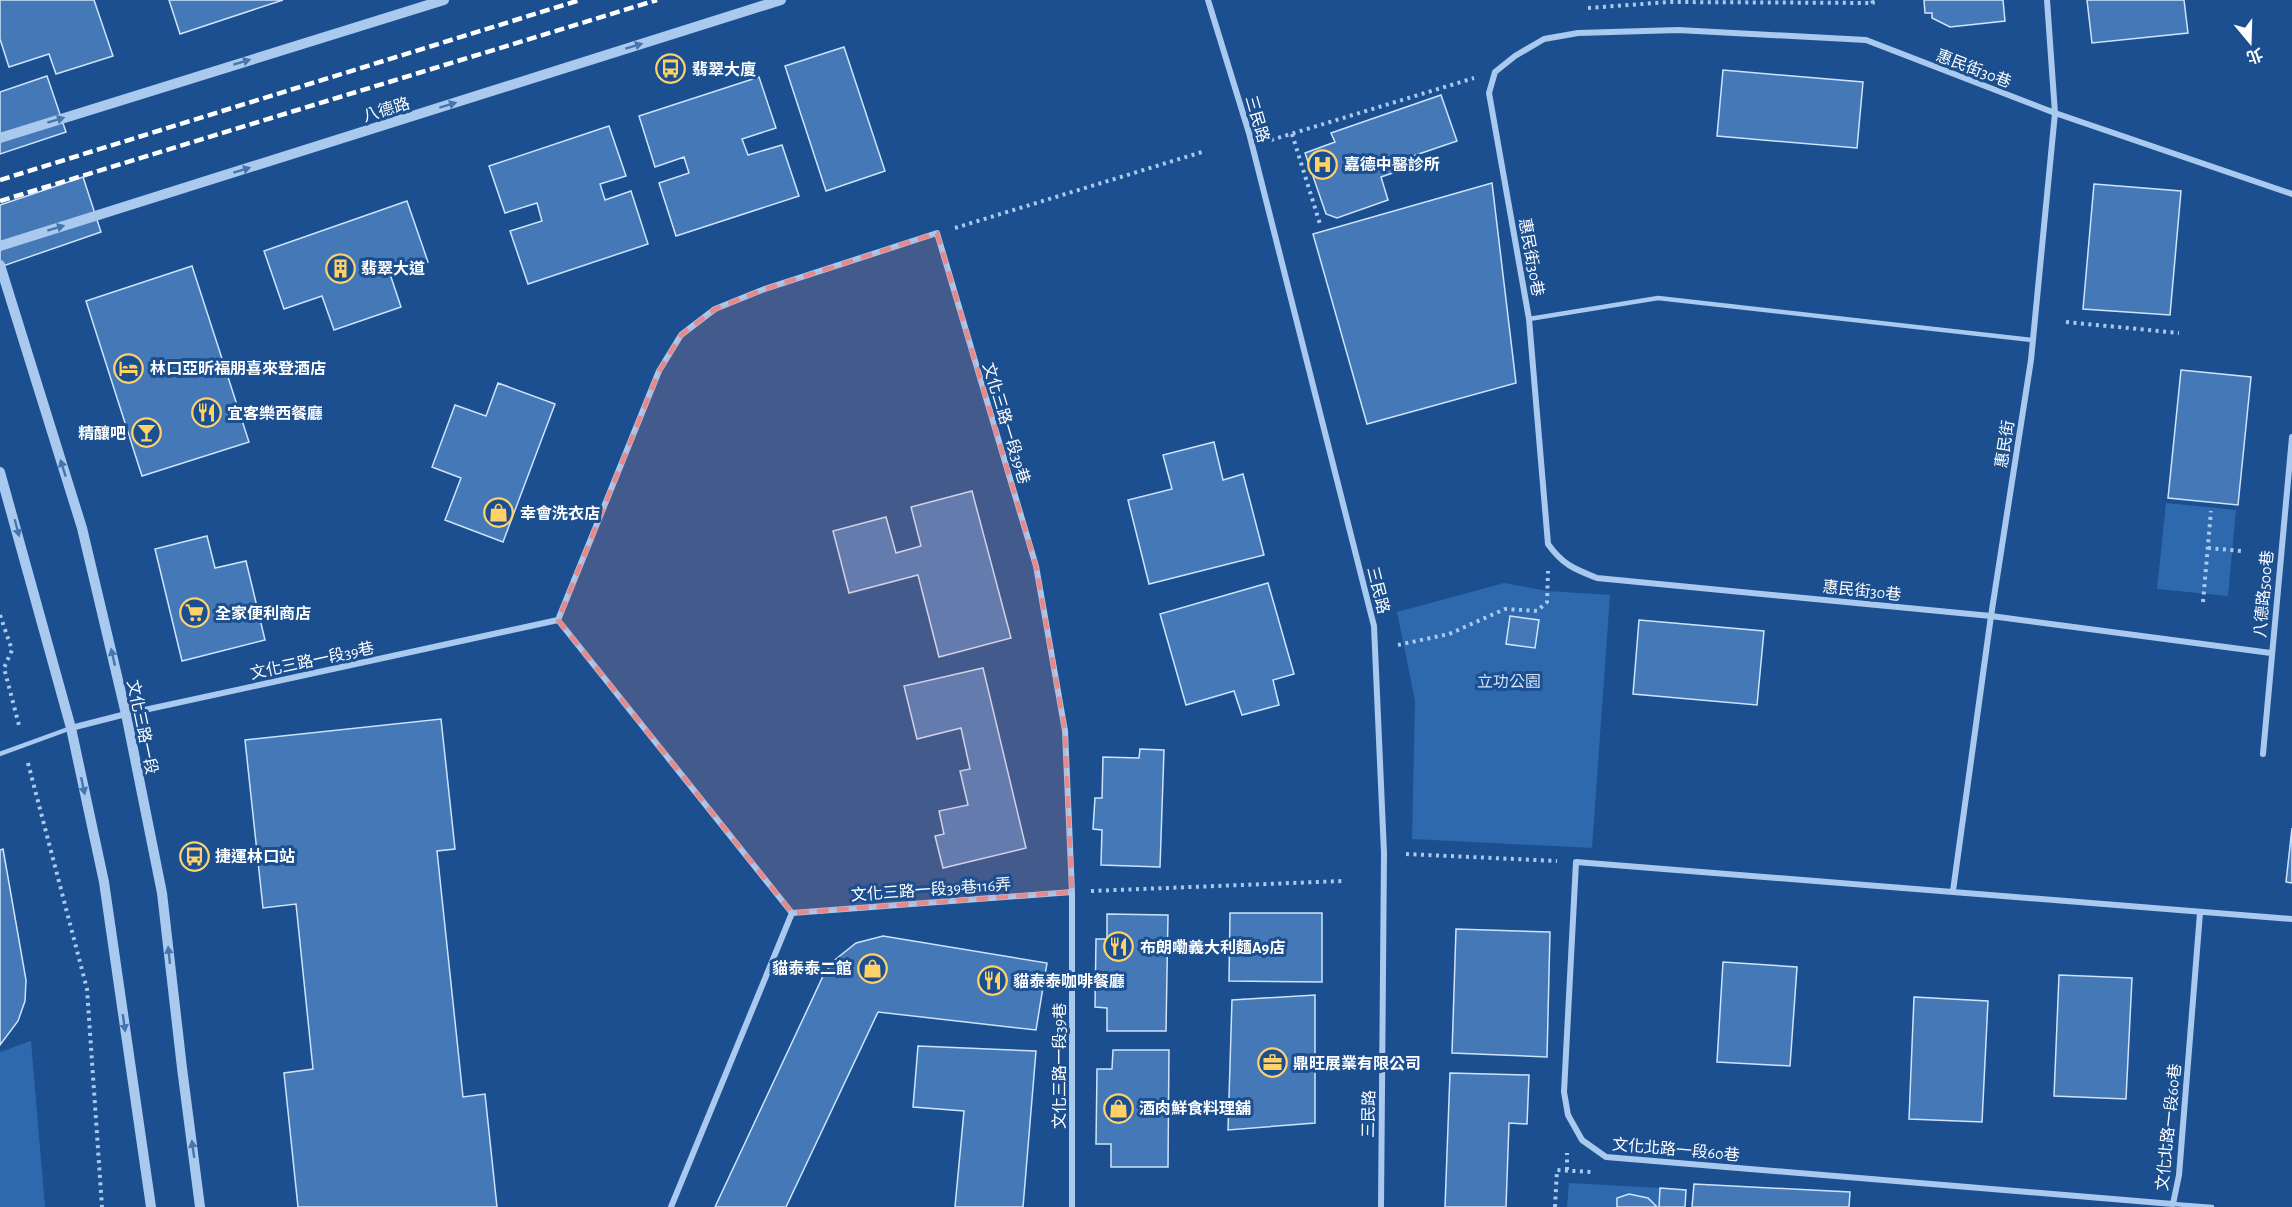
<svg xmlns="http://www.w3.org/2000/svg" width="2292" height="1207" font-family="'Alegreya Sans','Noto Sans TC',sans-serif">
  <style>
    .green { fill: #2e69ad }
    .building { fill: #4478b7; stroke: #cfe3fa; stroke-width: 1.5 }
    .lines { fill: none; stroke-linecap: round; stroke-linejoin: round }
    .path { stroke: #a9c9ee; stroke-width: 4; stroke-dasharray: 3 4.5; stroke-linecap: butt }
    .service { stroke: #a9c9ee; stroke-width: 4.5 }
    .minor { stroke: #a9c9ee; stroke-width: 6 }
    .tertiary { stroke: #a9c9ee; stroke-width: 10 }
    .rail { stroke: #fff; stroke-width: 4.5; stroke-dasharray: 10 4.5; stroke-linecap: butt }
    .oneway { fill: #4674ac }
    .marked { fill: #e88989; fill-opacity: 0.2; stroke: #e88989; stroke-width: 4.5; stroke-dasharray: 12 8; stroke-linejoin: round }
    .labels { text-anchor: middle; stroke-width: 6; stroke-linejoin: round; paint-order: stroke }
    .street-label { font-size: 16px; fill: #fff; stroke: #1b4f8f }
    .poi-label { font-size: 16px; font-weight: bold; fill: #fff; stroke: #1b4f8f; text-anchor: start }
    .park-label { font-size: 16px; fill: #cfe3fa; stroke: #1b4f8f }
  </style>
  <rect width="100%" height="100%" fill="#1b4f8f"/>
  <path class="green" d="M2166,503L2236,510L2228,596L2157,589Z
    M1504,583L1548,591L1610,595L1592,848L1412,839L1415,701L1397,612Z
    M31,1041L45,1207H0V1052Z
    M1569,1183L1660,1188L1659,1207H1567Z"/>
  <path class="building" d="M0,0H94L113,56L56,74L49,54L9,67L0,39Z
    M169,0H283L180,34Z
    M1924,0H2003L2005,21L1950,27L1932,18V13H1925Z
    M2087,0H2184L2188,33L2092,43Z
    M844,47L885,171L826,191L785,66Z
    M1723,70L1863,82L1857,148L1717,136Z
    M47,76L66,132L0,154V92Z
    M759,77L776,128L742,139L748,155L782,145L799,196L676,236L659,183L689,173L684,157L655,167L639,116Z
    M1441,95L1457,141L1407,158L1410,167L1381,177L1388,200L1337,218L1326,214L1305,153L1335,142L1331,133Z
    M609,126L626,176L600,184L605,200L631,191L648,244L528,284L510,231L542,221L537,203L505,213L489,166Z
    M83,177L101,232L0,267V205Z
    M1492,183L1516,383L1367,424L1313,234Z
    M2094,184L2181,191L2170,315L2083,309Z
    M407,201L428,262L390,274L401,307L334,330L322,296L284,309L264,251Z
    M192,266L249,442L142,476L86,301Z
    M2181,370L2251,377L2238,505L2168,498Z
    M498,383L555,404L503,542L445,520L461,478L432,467L455,405L486,416Z
    M1214,442L1223,480L1243,474L1264,555L1149,584L1128,500L1172,489L1163,455Z
    M972,491L1011,638L939,657L918,575L849,593L833,531L886,517L896,553L921,546L911,507Z
    M207,536L215,568L246,561L265,640L182,661L155,549Z
    M1268,583L1294,674L1273,680L1279,705L1242,715L1234,691L1186,705L1160,614Z
    M1510,616L1539,620L1535,648L1506,644Z
    M1639,620L1764,631L1757,705L1633,694Z
    M983,668L1026,848L943,868L935,836L944,834L939,811L968,805L960,771L970,769L961,728L917,739L904,686Z
    M441,719L455,849L437,851L463,1097L485,1094L497,1207H298L284,1073L313,1069L296,904L263,908L245,740Z
    M1140,749L1164,750L1160,867L1101,865L1102,830L1093,829L1095,798H1102L1103,757L1139,758Z
    M2292,828V883L2286,882Z
    M3,849L26,980L25,1001L18,1021L0,1045V850Z
    M1230,913H1322V982L1229,981Z
    M1107,914L1168,915L1166,1031H1107V1008L1095,1007L1096,939H1107Z
    M1456,929L1550,932L1547,1057L1452,1053Z
    M883,936L1047,963L1036,1030L878,1012L786,1207H715L824,974L836,959L856,943Z
    M1723,962L1797,967L1790,1066L1717,1062Z
    M2059,975L2132,978L2126,1099L2054,1096Z
    M1315,995V1123L1228,1130L1232,1000Z
    M1914,997L1988,1001L1982,1122L1909,1119Z
    M918,1046L1036,1051L1023,1207H955L964,1111L913,1107Z
    M1113,1050H1169L1168,1167H1111V1144H1096L1097,1069H1112Z
    M1450,1073L1529,1075L1527,1124L1509,1123L1506,1207H1445Z
    M1694,1184L1850,1192L1849,1207H1692Z
    M1660,1188L1686,1190L1685,1207H1659Z
    M1629,1194L1648,1198L1657,1207H1617V1198Z"/>
  <g class="lines">
    <path class="path" d="M1588,8L1669,2L1873,3L1872,0
      M1292,134L1320,224
      M1271,140L1474,78
      M955,228L1202,152
      M2066,322L2179,333
      M2208,548L2242,551
      M2203,602L2211,511
      M0,615L12,650L4,668L20,729
      M1398,645L1449,634L1505,609L1537,611L1547,602L1548,571
      M28,763L87,989L102,1207
      M1406,854L1557,861
      M1091,891L1342,881
      M1567,1170V1153
      M1555,1207L1557,1170L1591,1172"/>
    <path class="service" d="M1529,319L1658,298L2032,340
      M0,754L71,728
      M2173,1204L2212,1207"/>
    <path class="minor" d="M1208,0L1249,133L1374,626L1384,853L1381,1207
      M2271,653L1991,616L1597,578C1574,569 1562,564 1548,544L1529,319L1489,93L1495,72L1515,56L1544,39L1578,33L1678,30L1866,40L2055,113L2292,194
      M71,728L126,714L558,620
      M2263,754L2292,437
      M1953,891L1991,616L2031,360L2055,113L2047,0
      M792,913L1072,892
      M2200,913L2179,1175L2173,1204L1606,1157L1582,1140L1568,1115L1564,1092L1576,862L2292,919
      M671,1207L792,913L558,620L659,371L681,335L715,309L762,290L937,233L1036,566L1065,731L1072,892V1207"/>
    <path class="tertiary" d="M0,138L444,0
      M0,246L781,0
      M0,265L82,528L126,714L162,893L182,1068L200,1207
      M0,472L71,728L104,882L151,1207"/>
    <path class="rail" d="M0,180L580,0
      M0,201L657,0"/>
  </g>
  <defs><path id="oneway-solid" d="M-6-.8H1V-3.2L6.5 0L1 3.2V.8H-6Z" transform="scale(1.5)"/></defs>
  <g class="oneway">
    <use href="#oneway-solid" transform="translate(634 46) rotate(-17)"/>
    <use href="#oneway-solid" transform="translate(242 62) rotate(-17)"/>
    <use href="#oneway-solid" transform="translate(448 105) rotate(-17)"/>
    <use href="#oneway-solid" transform="translate(56 120) rotate(-17)"/>
    <use href="#oneway-solid" transform="translate(242 170) rotate(-17)"/>
    <use href="#oneway-solid" transform="translate(56 228) rotate(-17)"/>
    <use href="#oneway-solid" transform="translate(63 468) rotate(-108)"/>
    <use href="#oneway-solid" transform="translate(17 528) rotate(75)"/>
    <use href="#oneway-solid" transform="translate(113 657) rotate(-103)"/>
    <use href="#oneway-solid" transform="translate(83 786) rotate(78)"/>
    <use href="#oneway-solid" transform="translate(169 955) rotate(-96)"/>
    <use href="#oneway-solid" transform="translate(124 1023) rotate(82)"/>
    <use href="#oneway-solid" transform="translate(193 1149) rotate(-98)"/>
  </g>
  <path class="marked" d="M937,233L1036,566L1065,731L1072,892L792,913L558,620L659,371L681,335L715,309L762,290Z"/>
  <defs>
    <symbol id="bus-ring" viewBox="-11 -11 22 22"><circle r="9.5" fill="#1b4f8f" stroke="#ffd166" stroke-width="1.5"/><path d="M-5-6H5V4H4V6H2V4H-2V6H-4V4H-5ZM-3.5-4V0h7V-4ZM-3.5 1.2v1.5H-2V1.2ZM2 1.2v1.5H3.5V1.2Z" fill="#ffd166"/></symbol>
    <symbol id="hospital-ring" viewBox="-11 -11 22 22"><circle r="9.5" fill="#1b4f8f" stroke="#ffd166" stroke-width="1.5"/><path d="M-5-5h3v3.5h4V-5h3V5h-3V1.5h-4V5h-3Z" fill="#ffd166"/></symbol>
    <symbol id="building-ring" viewBox="-11 -11 22 22"><circle r="9.5" fill="#1b4f8f" stroke="#ffd166" stroke-width="1.5"/><path d="M-4-6H4V6H1V3H-1V6H-4ZM-2.5-4.3h1.7v1.8h-1.7ZM.8-4.3h1.7v1.8H.8ZM-2.5-1h1.7V.8h-1.7ZM.8-1h1.7V.8H.8Z" fill="#ffd166"/></symbol>
    <symbol id="hotel-ring" viewBox="-11 -11 22 22"><circle r="9.5" fill="#1b4f8f" stroke="#ffd166" stroke-width="1.5"/><path d="M-6-4.5h1.5V1H6V5H4.5V3h-9V5H-6ZM-4 0a1.8 1.8 0 1 1 3.6 0ZM.5 0V-2.5h3Q6-2.5 6 0Z" fill="#ffd166"/></symbol>
    <symbol id="restaurant-ring" viewBox="-11 -11 22 22"><circle r="9.5" fill="#1b4f8f" stroke="#ffd166" stroke-width="1.5"/><path d="M-5-6h1v4h1v-4h1v4h1v-4h1v5L-1.5 .5V6h-2V.5L-5-1ZM5-6V6H3V1.5H1.5Q1.5-4 5-6Z" fill="#ffd166"/></symbol>
    <symbol id="bar-ring" viewBox="-11 -11 22 22"><circle r="9.5" fill="#1b4f8f" stroke="#ffd166" stroke-width="1.5"/><path d="M-6-5H6L.8 .8V4.5H3.5V6h-7V4.5H-.8V.8Z" fill="#ffd166"/></symbol>
    <symbol id="shop-ring" viewBox="-11 -11 22 22"><circle r="9.5" fill="#1b4f8f" stroke="#ffd166" stroke-width="1.5"/><path d="M-5-2.5h2.3a2.7 3.5 0 0 1 5.4 0H5L5.5 6h-11ZM-1.5-2.5h3a1.5 2.3 0 0 0-3 0Z" fill="#ffd166"/></symbol>
    <symbol id="supermarket-ring" viewBox="-11 -11 22 22"><circle r="9.5" fill="#1b4f8f" stroke="#ffd166" stroke-width="1.5"/><path d="M-6-5.5h2.5l.6 2H6L4.5 2H-2.5L-4.4-4H-6ZM-1.5 3.2a1.3 1.3 0 1 0 .1 0ZM3 3.2a1.3 1.3 0 1 0 .1 0Z" fill="#ffd166"/></symbol>
    <symbol id="office-ring" viewBox="-11 -11 22 22"><circle r="9.5" fill="#1b4f8f" stroke="#ffd166" stroke-width="1.5"/><path d="M-6-3h4V-5.5h4V-3h4V5H-6ZM-1-4.5V-3h2v-1.5ZM-6 0V1H6V0Z" fill="#ffd166"/></symbol>
  </defs>
  <g fill-rule="evenodd">
    <use href="#bus-ring" x="654" y="52" width="33" height="33"/>
    <use href="#hospital-ring" x="1306" y="148" width="33" height="33"/>
    <use href="#building-ring" x="324" y="252" width="33" height="33"/>
    <use href="#hotel-ring" x="112" y="352" width="33" height="33"/>
    <use href="#restaurant-ring" x="190" y="396" width="33" height="33"/>
    <use href="#bar-ring" x="130" y="416" width="33" height="33"/>
    <use href="#shop-ring" x="482" y="496" width="33" height="33"/>
    <use href="#supermarket-ring" x="178" y="596" width="33" height="33"/>
    <use href="#bus-ring" x="178" y="840" width="33" height="33"/>
    <use href="#restaurant-ring" x="1102" y="930" width="33" height="33"/>
    <use href="#shop-ring" x="856" y="952" width="33" height="33"/>
    <use href="#restaurant-ring" x="976" y="964" width="33" height="33"/>
    <use href="#office-ring" x="1256" y="1046" width="33" height="33"/>
    <use href="#shop-ring" x="1102" y="1092" width="33" height="33"/>
  </g>
  <g class="labels">
    <g class="street-label">
      <text transform="translate(1974 68) rotate(21)" y="6">惠民街30巷</text>
      <text transform="translate(386 109) rotate(-17)" y="6">八德路</text>
      <text transform="translate(1258 119) rotate(74)" y="6">三民路</text>
      <text transform="translate(1532 257) rotate(80)" y="6">惠民街30巷</text>
      <text transform="translate(1007 423) rotate(73)" y="6">文化三路一段39巷</text>
      <text transform="translate(2004 444) rotate(-81)" y="6">惠民街</text>
      <text transform="translate(1379 590) rotate(76)" y="6">三民路</text>
      <text transform="translate(1862 590) rotate(6)" y="6">惠民街30巷</text>
      <text transform="translate(2263 594) rotate(-85)" y="6">八德路500巷</text>
      <text transform="translate(312 660) rotate(-12)" y="6">文化三路一段39巷</text>
      <text transform="translate(143 727) rotate(78)" y="6">文化三路一段</text>
      <text transform="translate(931 889) rotate(-4)" y="6">文化三路一段39巷116弄</text>
      <text transform="translate(1059 1066) rotate(-90)" y="6">文化三路一段39巷</text>
      <text transform="translate(1368 1114) rotate(-89)" y="6">三民路</text>
      <text transform="translate(2168 1127) rotate(-84)" y="6">文化北路一段60巷</text>
      <text transform="translate(1676 1149) rotate(5)" y="6">文化北路一段60巷</text>
    </g>
    <g class="poi-label">
      <text x="692" y="75">翡翠大廈</text>
      <text x="1344" y="170">嘉德中醫診所</text>
      <text x="361" y="274">翡翠大道</text>
      <text x="150" y="374">林口亞昕福朋喜來登酒店</text>
      <text x="227" y="419">宜客樂西餐廳</text>
      <text x="126" y="439" text-anchor="end">精釀吧</text>
      <text x="520" y="519">幸會洗衣店</text>
      <text x="215" y="619">全家便利商店</text>
      <text x="215" y="862">捷運林口站</text>
      <text x="1140" y="953">布朗嘞義大利麵A9店</text>
      <text x="852" y="974" text-anchor="end">貓泰泰二館</text>
      <text x="1013" y="987">貓泰泰咖啡餐廳</text>
      <text x="1293" y="1069">鼎旺展業有限公司</text>
      <text x="1139" y="1114">酒肉鮮食料理舖</text>
    </g>
    <g class="park-label">
      <text x="1509" y="687">立功公園</text>
    </g>
  </g>
  <g transform="translate(2250 42) rotate(161)" stroke="#1b4f8f" stroke-width="4.5" paint-order="stroke">
  <path d="M0-4.5L10 22L0 15L-10 22Z" fill="#ffffff"/>
  <text y="-9" font-size="16" font-weight="bold" text-anchor="middle" fill="#ffffff">北</text>
  </g>
</svg>
